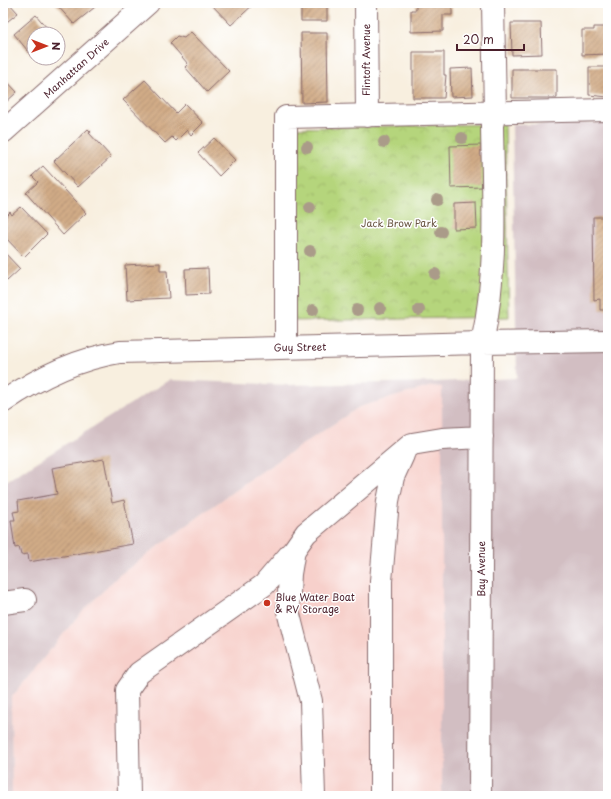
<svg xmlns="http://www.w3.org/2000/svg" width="611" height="799" font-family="'Playpen Sans',sans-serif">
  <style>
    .built { fill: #f7d0cb }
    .industrial { fill: #d2bec2 }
    .park { fill: url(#park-crowns); stroke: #807a54 }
    .building { fill: url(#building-hatch) }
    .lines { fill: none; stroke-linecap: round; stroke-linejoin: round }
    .minor-casing { stroke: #87686a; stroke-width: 24 }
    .minor { stroke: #fff; stroke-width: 22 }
    .tree { fill: #aa9b89 }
    .poi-dot { fill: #c8321e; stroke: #fff; stroke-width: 1.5 }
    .labels { text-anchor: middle; stroke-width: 3; stroke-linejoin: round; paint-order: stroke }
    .street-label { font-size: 10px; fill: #4a1f2b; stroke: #fff }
    .park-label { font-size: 10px; fill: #6a5643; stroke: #fff }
    .poi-label { font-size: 10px; fill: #4a1f2b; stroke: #fff; text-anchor: start }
  </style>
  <defs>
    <pattern id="park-crowns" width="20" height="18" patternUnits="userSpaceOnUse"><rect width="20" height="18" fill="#b5d57c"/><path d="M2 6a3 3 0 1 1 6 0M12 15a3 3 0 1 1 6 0" fill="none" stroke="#9db66b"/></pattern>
    <pattern id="building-hatch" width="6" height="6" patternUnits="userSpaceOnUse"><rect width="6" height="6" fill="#d1ac87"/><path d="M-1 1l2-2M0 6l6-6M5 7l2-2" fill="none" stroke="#ac8b6f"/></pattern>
  </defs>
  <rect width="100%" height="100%" fill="#fff"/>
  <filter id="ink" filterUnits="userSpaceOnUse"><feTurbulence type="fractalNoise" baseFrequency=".025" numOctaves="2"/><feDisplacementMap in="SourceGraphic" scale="8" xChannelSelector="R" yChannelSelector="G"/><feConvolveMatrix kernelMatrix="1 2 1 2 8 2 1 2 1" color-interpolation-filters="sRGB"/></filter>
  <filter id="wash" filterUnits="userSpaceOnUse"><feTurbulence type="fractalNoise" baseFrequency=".012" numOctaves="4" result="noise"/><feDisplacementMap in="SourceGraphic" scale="16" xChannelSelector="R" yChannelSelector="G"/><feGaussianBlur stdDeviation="0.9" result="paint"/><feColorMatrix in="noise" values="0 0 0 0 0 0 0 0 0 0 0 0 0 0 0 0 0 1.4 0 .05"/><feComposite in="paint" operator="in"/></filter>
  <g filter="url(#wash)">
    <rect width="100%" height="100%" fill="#f8efdf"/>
    <path class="built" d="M432,386L442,387V796H12L11,698L78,616L118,576L246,482L359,407Z"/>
    <path class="industrial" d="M608,122V796H442V387L432,386L359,407L246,482L118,576L78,616L11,698L12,796H3V483L169,380L289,385L436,382L517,378L512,125Z"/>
    <path class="park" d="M505,124L509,317L294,321L291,128Z"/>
    <g id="blocks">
      <path class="building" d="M3,3H9L18,13L3,25Z
        M55,3H91L95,7L74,24Z
        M210,3H255L231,25Z
        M301,3H327V21H301Z
        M416,3H452V15H443V31L411,32V10H416Z
        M36,15L52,34H34V54L32,56L14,34Z
        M511,23H541L542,54L512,55Z
        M594,27H608V54L582,55V30H594Z
        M191,32L229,71L207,92L185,67L188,64L170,43L177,36L184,38Z
        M301,33H327L328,102L302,103Z
        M413,52H444V75H446L444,98H413Z
        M589,67H608V97L589,95Z
        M472,68L473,96L451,97L450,69Z
        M512,69H557V98H512Z
        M3,77L17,92L3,105Z
        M145,80L176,113L185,104L203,123L191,135L187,130L176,141L172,137L165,143L123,100Z
        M88,129L91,132L89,133L111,157L78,187L54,161Z
        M214,138L235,160L219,176L198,153Z
        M481,145L482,187L451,188L450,146Z
        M43,166L86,213L63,235L26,193L38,182L32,176Z
        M476,203L477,228L454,229V204Z
        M21,207L47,234L24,257L3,235V219L10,212L12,215Z
        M593,217H608V310H600V299L594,300Z
        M3,251L20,269L7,281L3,277Z
        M160,263V271H167L169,298L127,300L125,265Z
        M208,268L209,294L186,295L185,269Z
        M104,459L112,503L124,500L133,544L29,562L28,554L21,555L19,547L15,548L11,520H15L13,512L19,511L18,501L57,494L52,468Z"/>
    </g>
  </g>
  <g filter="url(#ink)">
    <use href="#blocks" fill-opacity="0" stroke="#87686a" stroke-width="1"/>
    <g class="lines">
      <defs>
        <path id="minor" d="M366,3L367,116
          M3,132L148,3
          M286,347V117L608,110
          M3,402C39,377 76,359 120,352L482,343L608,341
          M3,603L25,600
          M129,796L127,690L139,673L264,585L293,551
          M314,796L311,701L288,611L290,574L294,550L306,533L412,444L442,439L482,437
          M381,796V581L388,501L393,477L403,455
          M480,796L482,343C498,271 493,198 492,125L495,113L493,3"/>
      </defs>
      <use href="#minor" class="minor-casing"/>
      <use href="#minor" class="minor"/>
    </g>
    <g class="tree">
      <circle cx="462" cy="138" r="6"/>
      <circle cx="384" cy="142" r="6"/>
      <circle cx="307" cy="147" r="6"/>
      <circle cx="437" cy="200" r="6"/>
      <circle cx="310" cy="207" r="6"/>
      <circle cx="441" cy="232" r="6"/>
      <circle cx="310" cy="251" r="6"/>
      <circle cx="435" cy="274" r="6"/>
      <circle cx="380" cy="308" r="6"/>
      <circle cx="313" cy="310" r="6"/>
      <circle cx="357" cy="310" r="6"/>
      <circle cx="419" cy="310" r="6"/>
    </g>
  </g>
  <circle class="poi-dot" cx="267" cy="603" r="4"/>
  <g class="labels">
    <g class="street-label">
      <text transform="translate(366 60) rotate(-90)" y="4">Flintoft Avenue</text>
      <text transform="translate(76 68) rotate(-42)" y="4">Manhattan Drive</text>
      <text transform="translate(300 347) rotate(-1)" y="4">Guy Street</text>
      <text transform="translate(481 569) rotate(-90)" y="4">Bay Avenue</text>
    </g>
    <g class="park-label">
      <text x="399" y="227">Jack Brow Park</text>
    </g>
    <g class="poi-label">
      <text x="275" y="601">Blue Water Boat<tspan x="275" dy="12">&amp; RV Storage</tspan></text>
    </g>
  </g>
  <rect width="611" height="799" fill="none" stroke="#fff" stroke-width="16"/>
  <g transform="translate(46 46) rotate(90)"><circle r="19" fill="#ffffff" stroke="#b7a5aa"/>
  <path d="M0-3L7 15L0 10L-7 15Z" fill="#c8321e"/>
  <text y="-6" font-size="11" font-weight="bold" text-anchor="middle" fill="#4a1f2b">N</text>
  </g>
  <path d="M457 44v6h67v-6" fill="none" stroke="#4a1f2b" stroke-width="2"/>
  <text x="463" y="44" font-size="12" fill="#4a1f2b" stroke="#ffffff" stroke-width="3" paint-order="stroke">20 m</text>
</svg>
